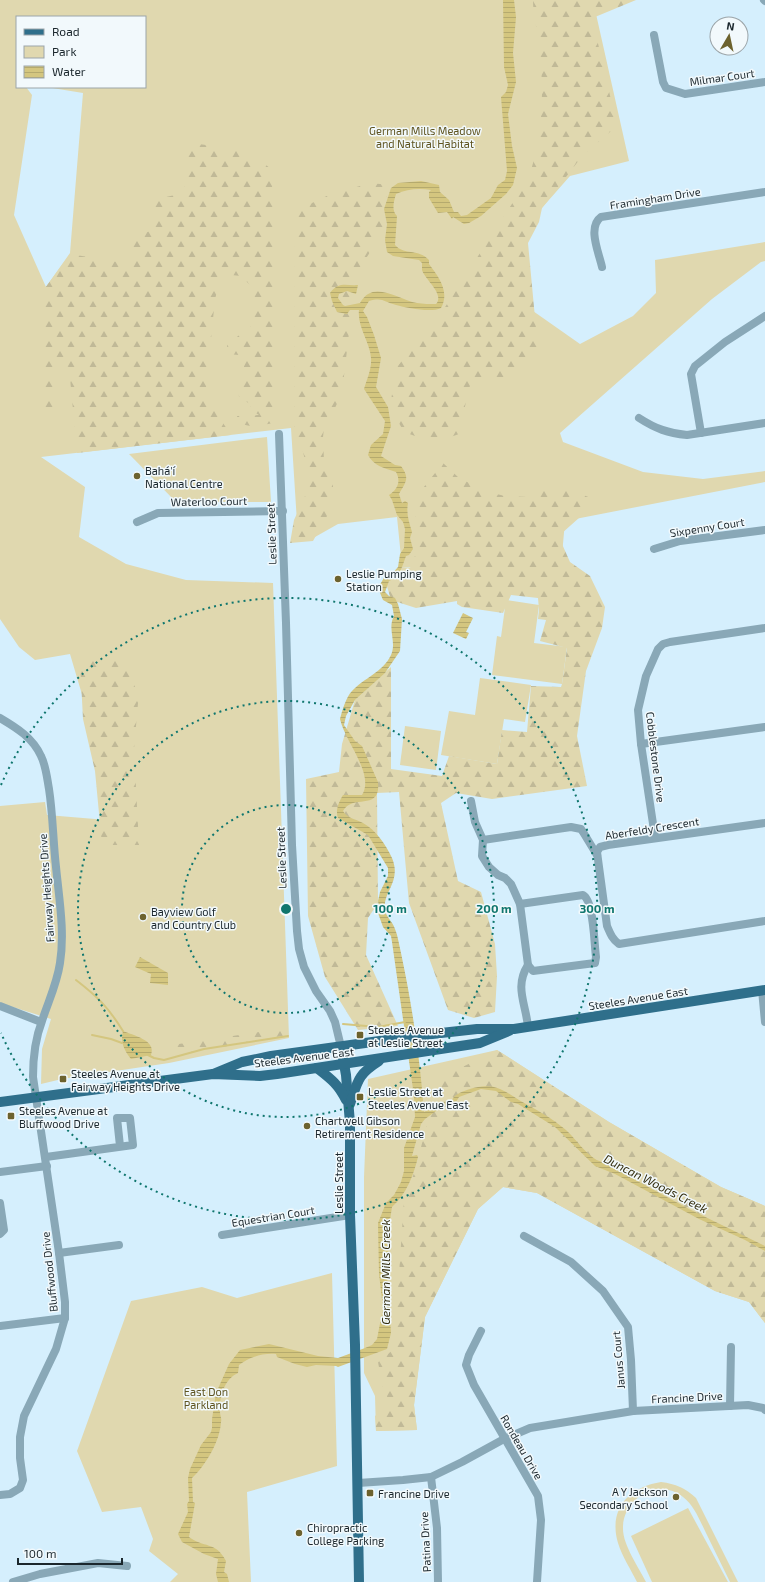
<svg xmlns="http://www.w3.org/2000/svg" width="765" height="1582" font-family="'Exo 2',sans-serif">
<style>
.green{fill:#e0d8af;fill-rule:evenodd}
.forest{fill:url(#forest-firs)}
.water{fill:url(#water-rules)}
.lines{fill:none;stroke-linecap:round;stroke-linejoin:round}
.stream{stroke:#d4c67f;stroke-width:2}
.minor{stroke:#89a8b7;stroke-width:8}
.major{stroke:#2f6f8b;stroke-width:10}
.ring{fill:none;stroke:#0f766e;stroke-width:2;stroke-dasharray:2 4}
.poi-dot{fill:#6c622e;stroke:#f2f9fc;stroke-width:1.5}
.labels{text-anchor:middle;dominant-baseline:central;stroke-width:3;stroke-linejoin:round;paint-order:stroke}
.street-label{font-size:11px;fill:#1b272d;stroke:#f2f9fc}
.park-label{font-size:11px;fill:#5f5420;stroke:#f2f9fc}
.poi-label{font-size:11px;fill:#1b272d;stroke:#f2f9fc;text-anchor:start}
.water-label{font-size:12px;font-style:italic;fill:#342e0e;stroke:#f2f9fc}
.centre{fill:#0f766e;stroke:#f2f9fc;stroke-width:2}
.ring-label{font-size:12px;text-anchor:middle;font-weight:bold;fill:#0f766e;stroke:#f2f9fc;stroke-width:3;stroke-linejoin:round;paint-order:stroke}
</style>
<defs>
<pattern id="forest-firs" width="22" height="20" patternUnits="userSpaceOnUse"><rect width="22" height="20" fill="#e0d8af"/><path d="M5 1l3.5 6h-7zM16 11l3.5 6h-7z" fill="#c0b997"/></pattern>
<pattern id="water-rules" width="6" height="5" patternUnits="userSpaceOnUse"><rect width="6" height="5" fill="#d4c67f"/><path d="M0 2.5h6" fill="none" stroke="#b5aa6e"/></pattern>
</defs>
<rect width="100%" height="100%" fill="#d5effd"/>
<g class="green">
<path d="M0 0H612L594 5 629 161 570 176 534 217 512 264 533 311 580 344 633 316 656 293 655 260 765 242V261L761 262 712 299 560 433 563 442 643 472 703 479 765 471V482L565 521 560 578 402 567 397 517 338 524 315 537 298 538 291 428 41 457 85 487 79 537 126 564 186 580 273 583 289 1038 169 1063 62 1079 41 1084 42 1049 51 1019 0 1003V806L45 802 47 815 107 820V779L70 654 35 660 19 647 0 619ZM17 17H145V87H46L83 93 70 253 46 287 14 215 32 95 26 87H17Z"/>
<polygon points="267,437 271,502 176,502 129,454"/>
<polygon points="506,600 539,605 534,643 567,647 562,684 492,675 497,636 501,637"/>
<polygon points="480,678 531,685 525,722 504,719 497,764 441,755 449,711 475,715"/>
<polygon points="405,726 441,731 436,770 400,765"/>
<polygon points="497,1050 609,1122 721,1187 765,1206 765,1323 749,1302 715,1291 537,1193 503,1187 478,1209 425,1317 414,1405 417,1430 376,1431 375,1396 364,1373 364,1177 368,1079"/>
<polygon points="332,1273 337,1466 247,1492 251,1582 170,1582 178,1574 149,1551 153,1539 141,1507 102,1512 77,1451 131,1301 202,1287 237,1298"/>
<path d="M661 1482C676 1484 685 1488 696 1498L738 1582H730C722 1566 714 1549 706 1533 700 1521 694 1505 683 1497 658 1477 622 1499 623 1529 623 1545 639 1568 646 1582H637C631 1570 622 1556 618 1543 608 1509 629 1487 661 1482Z"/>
<polygon points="688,1508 728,1582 652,1582 631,1536"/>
</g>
<g class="forest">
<path d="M533 0H636L595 17 594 26 617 126 583 155 542 208 539 222 528 243 538 350 507 377 473 380 469 388 459 434 442 440 415 436 404 432 390 407 396 368 438 318 528 179C544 136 544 88 539 43 537 28 533 15 533 0Z"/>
<path d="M199 144 246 151 248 159 253 167 261 161 271 169 275 221 273 423C261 425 250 429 238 422L237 416 259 415 251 410 250 404 239 397 238 386 243 372 247 350 239 355 228 354 227 345 243 332 250 329 255 290 241 276 222 274 215 299 206 389 211 405 231 435 77 453 69 367 56 364 53 412 43 411 45 288 70 254 118 262 131 257 127 249 126 239 153 230 159 217 148 209 157 199 184 193 186 152Z"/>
<polygon points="371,183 389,185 384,209 387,221 384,231 355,275 349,288 352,307 342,393 334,410 325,419 323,437 324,462 333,473 333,491 327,516 313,541 290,543 294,520 311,483 303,452 294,428 295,211 331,194"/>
<path d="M443 463 459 478 488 492 505 496 529 497 546 489 564 487 598 501 561 534 562 544 570 562 590 576 605 607 602 628 586 671 577 736 587 786 492 799 456 793 441 803 458 881 481 892 495 944 497 976 495 1012 474 1018 448 1010 409 903 399 792 377 793 378 903 368 918 366 955 398 1026 358 1030 325 977 308 916 306 779 339 772 342 744 355 700 391 667V769L442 776 449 756 497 764 502 730 527 732 531 686 561 687 562 684 567 648 540 641 546 620 538 619 539 610 538 598 511 595 503 613 462 607 457 604V601L416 608 391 600 386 583 402 567 410 568C416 556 419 544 418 531 417 519 411 508 416 497Z"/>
<polygon points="96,656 116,660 129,672 137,692 138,703 134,749 139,845 102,845 95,771 83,719 80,661"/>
<polygon points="286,1028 287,1035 173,1056 172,1045"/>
<polygon points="497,1050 609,1122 721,1187 765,1206 765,1323 749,1302 715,1291 537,1193 503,1187 478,1209 425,1317 414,1405 417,1430 376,1431 375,1416 391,1404 383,1389 378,1362 394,1349 404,1200 416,1168 431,1106 434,1081"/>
</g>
<g class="water">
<path d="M503 0H514L516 17 513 53 516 82 508 114 512 146 517 168 513 185 506 194 481 216 469 223 464 224 453 217 452 219 447 212 438 213 429 198V192L431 190C419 188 407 189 396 194 394 201 391 210 397 216L395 245C405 256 418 248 429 260V264C439 277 450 292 441 308 431 313 407 308 396 305 384 302 383 297 369 301L363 311 367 317 374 335 381 358 376 387 388 407 391 426 381 456 395 465 401 466C410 478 406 482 399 494L402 503 405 501 408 503C406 514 409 522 412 532L410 538 413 549 409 555 406 556C402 567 400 577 389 581L385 592 389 596 395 598 398 604 402 619 400 651 385 673 355 700 346 716 344 725 355 741 362 746 378 782C381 812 353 793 343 811 348 819 356 819 363 823 376 830 386 845 392 858 402 882 382 892 385 910 386 917 393 922 395 929 398 936 399 945 401 953 412 1005 420 1058 424 1112L440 1103 452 1100C454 1094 464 1091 470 1089 480 1086 490 1085 500 1089 507 1092 513 1096 519 1100 535 1109 552 1118 566 1130 577 1140 588 1158 602 1162L689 1209 765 1246V1251L745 1240 699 1219 615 1174 595 1166 555 1127 518 1104 511 1102 496 1091 481 1089 459 1097 456 1102 443 1106 425 1119 421 1124 412 1156 417 1155 418 1157C414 1174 406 1195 392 1207L388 1233 389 1250 386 1261 391 1333 387 1349 338 1367 336 1366 316 1365 307 1367 295 1364 277 1357 276 1354C262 1353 250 1357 239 1365L238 1373C224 1379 219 1398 220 1412 220 1415 222 1419 221 1422 220 1441 206 1465 192 1478L193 1502 195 1503 189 1537C203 1548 216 1541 226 1561L224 1572 227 1574 229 1582H218L216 1574 218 1559 204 1554 182 1542 178 1534 188 1512 187 1504 189 1501 188 1478 190 1469 201 1445 211 1432 212 1428V1419L216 1393 229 1364 240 1350 269 1344 318 1356 338 1358 365 1348 372 1345 377 1339 383 1308 379 1274 378 1223 386 1203 394 1195 401 1182 404 1171V1148L415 1117 414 1096 392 942 391 936 383 927 378 913 379 908 378 901 380 892 388 876V868L368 835 338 818C335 810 339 802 343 795H362C375 774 345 742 340 719 342 711 346 697 352 691 364 678 383 672 391 655 397 642 387 629 394 616L392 605 383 600 378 588 385 576H390L398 567 400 554 404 548 405 529 403 522 397 515 392 500 389 495C398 489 401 481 396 472 384 468 374 466 368 455L371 445 383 434 385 421 364 389C367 379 372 368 371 358 370 342 357 327 359 310H350L347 314 337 312 332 301 330 293C339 281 346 286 358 285L356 294 347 291 339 294 338 298 343 305 345 306 360 303C373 279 397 299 417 303 423 304 430 304 436 304 445 294 425 280 422 270 422 268 422 266 422 263L419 260 393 256 387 252 385 240 387 224 384 209 391 188 398 183 421 181 439 185 440 192 449 200 454 212H458L461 216 467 215 491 198 498 185 505 180 507 171 501 97 506 92 508 85 504 67Z"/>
<polygon points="463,613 473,618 466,632 469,633 466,639 453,633"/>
<polygon points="140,957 168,973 168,985 150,983 151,974 135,967"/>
<path d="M123 1031C132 1035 157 1040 151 1055L131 1059C124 1050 120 1042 123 1031Z"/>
</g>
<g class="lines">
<g class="stream">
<path d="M76 980C98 997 108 1007 123 1031"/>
<polyline points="343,1024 378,1027 405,1022"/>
<polyline points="92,1035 111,1039 122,1043"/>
<polyline points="148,1055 154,1058 164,1060 204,1049 288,1036"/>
</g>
<g class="minor">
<polyline points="764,0 765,1"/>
<polyline points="654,35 663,82 666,88 685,94 765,82"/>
<path d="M602 267C599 253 587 227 601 217L765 192"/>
<path d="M639 418C656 429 668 433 687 435L765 423"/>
<polyline points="701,433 691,374 695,366 725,342 765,316"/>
<polyline points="279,434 286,623 292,845 297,931 299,949 304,967 316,991 330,1011 335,1022 341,1047"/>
<polyline points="137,522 158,513 283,511"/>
<polyline points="654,549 680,541 765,530"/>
<path d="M0 718C17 728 33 738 41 756 46 766 47 778 49 789 53 815 53 841 56 867 59 898 65 932 60 963 57 984 48 1002 42 1021 35 1039 33 1059 33 1077L59 1253 65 1302V1318L56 1349 24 1416 20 1437V1458L23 1480 20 1488 10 1494 0 1495"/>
<polyline points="641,744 765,727"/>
<path d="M471 801 475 822 483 840 482 856 489 867 498 875 505 878 511 884 520 904 528 965C514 987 526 1004 528 1027"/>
<path d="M765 823 608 845 600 847 597 852 607 926C610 933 612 939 619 944L765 921"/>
<polyline points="655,837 641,744 638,710 646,676 658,649 663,644 670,642 765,628"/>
<polyline points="483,840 571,827 581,829 583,832 597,855"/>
<path d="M520 904 583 895C594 901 594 943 596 957L595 963 533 971 528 965"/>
<polyline points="762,990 765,1022"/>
<polyline points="0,1006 41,1022"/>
<polyline points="46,1157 133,1145 130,1118 117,1118 120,1146"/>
<polyline points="0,1172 47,1166"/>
<polyline points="0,1203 4,1230 0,1234"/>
<polyline points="222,1235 350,1215"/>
<polyline points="524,1236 571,1262 603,1291 628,1327 631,1360 633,1411"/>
<polyline points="59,1253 119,1245"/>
<polyline points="0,1326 65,1318"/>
<polyline points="481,1331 469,1355 466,1365 474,1385 538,1496 541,1520 537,1582"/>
<polyline points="730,1406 731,1347"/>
<polyline points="431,1477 437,1528 438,1582"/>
<polyline points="358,1483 403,1480 431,1477 462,1462 504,1439 530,1428 633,1411 748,1405 763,1408 765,1410"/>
<polyline points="13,1582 40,1574 98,1563 127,1566"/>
</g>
<g class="major">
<polyline points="341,1047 346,1075 350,1123 350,1215 355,1345 359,1582"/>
<path d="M317 1068C331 1079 338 1084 346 1100"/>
<polyline points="213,1074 242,1062 271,1056 423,1035 477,1029 514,1029 765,990"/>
<polyline points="0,1102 213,1074 260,1076 277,1074 480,1043 509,1031"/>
<path d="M350 1104C358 1081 357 1075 379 1061"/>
</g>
</g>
<g class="ring">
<circle cx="286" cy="909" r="104"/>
<circle cx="286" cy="909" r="208"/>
<path d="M1 785A311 311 0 1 1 1 1033"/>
</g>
<g class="poi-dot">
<circle cx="137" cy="476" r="4"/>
<circle cx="338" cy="579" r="4"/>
<circle cx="143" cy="917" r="4"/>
<rect x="356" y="1031" width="8" height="8" rx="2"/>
<rect x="59" y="1075" width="8" height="8" rx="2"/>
<rect x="356" y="1093" width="8" height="8" rx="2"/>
<rect x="7" y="1112" width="8" height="8" rx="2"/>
<circle cx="307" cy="1126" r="4"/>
<rect x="366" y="1489" width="8" height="8" rx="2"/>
<circle cx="676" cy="1497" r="4"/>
<circle cx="299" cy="1533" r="4"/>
</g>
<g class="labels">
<g class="street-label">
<text transform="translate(722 77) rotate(-8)">Milmar Court</text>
<text transform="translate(655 198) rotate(-9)">Framingham Drive</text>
<text transform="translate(209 501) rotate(-1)">Waterloo Court</text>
<text transform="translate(707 527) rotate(-9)">Sixpenny Court</text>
<text transform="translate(271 534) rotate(-92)">Leslie Street</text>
<text transform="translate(656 757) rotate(83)">Cobblestone Drive</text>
<text transform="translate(652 828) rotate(-9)">Aberfeldy Crescent</text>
<text transform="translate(281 858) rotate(-92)">Leslie Street</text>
<text transform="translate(46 888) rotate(-94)">Fairway Heights Drive</text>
<text transform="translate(638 998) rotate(-9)">Steeles Avenue East</text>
<text transform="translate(304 1057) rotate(-7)">Steeles Avenue East</text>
<text transform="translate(338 1183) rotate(-90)">Leslie Street</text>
<text transform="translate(273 1216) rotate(-9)">Equestrian Court</text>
<text transform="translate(49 1272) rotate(-96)">Bluffwood Drive</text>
<text transform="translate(618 1360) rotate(-95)">Janus Court</text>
<text transform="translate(687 1397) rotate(-3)">Francine Drive</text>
<text transform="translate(522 1447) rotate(60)">Rondeau Drive</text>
<text transform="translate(425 1542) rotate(-93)">Patina Drive</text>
</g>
<g class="park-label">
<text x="425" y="130">German Mills Meadow<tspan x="425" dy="13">and Natural Habitat</tspan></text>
<text x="206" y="1391">East Don<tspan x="206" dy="13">Parkland</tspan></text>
</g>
<g class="poi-label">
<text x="145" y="470">Bahá'í<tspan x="145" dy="13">National Centre</tspan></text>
<text x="346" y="573">Leslie Pumping<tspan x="346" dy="13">Station</tspan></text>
<text x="151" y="911">Bayview Golf<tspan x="151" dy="13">and Country Club</tspan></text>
<text x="368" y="1029">Steeles Avenue<tspan x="368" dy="13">at Leslie Street</tspan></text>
<text x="71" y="1073">Steeles Avenue at<tspan x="71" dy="13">Fairway Heights Drive</tspan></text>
<text x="368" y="1091">Leslie Street at<tspan x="368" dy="13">Steeles Avenue East</tspan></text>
<text x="19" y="1110">Steeles Avenue at<tspan x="19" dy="13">Bluffwood Drive</tspan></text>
<text x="315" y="1120">Chartwell Gibson<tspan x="315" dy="13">Retirement Residence</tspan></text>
<text x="668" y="1491" text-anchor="end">A Y Jackson<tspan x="668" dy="13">Secondary School</tspan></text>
<text x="378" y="1493">Francine Drive</text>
<text x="307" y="1527">Chiropractic<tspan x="307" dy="13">College Parking</tspan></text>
</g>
<g class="water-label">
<text transform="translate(656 1183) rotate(27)">Duncan Woods Creek</text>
<text transform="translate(385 1272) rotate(-90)">German Mills Creek</text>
</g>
</g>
<circle cx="286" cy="909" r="6" class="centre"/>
<g class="ring-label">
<text x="390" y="913">100 m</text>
<text x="494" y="913">200 m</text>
<text x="597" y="913">300 m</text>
</g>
<rect x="16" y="16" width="130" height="72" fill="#f2f9fc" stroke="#9ca5a9"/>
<rect x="24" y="29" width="20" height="6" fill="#2f6f8b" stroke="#9ca5a9"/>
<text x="52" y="36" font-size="12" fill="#1b272d">Road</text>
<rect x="24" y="46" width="20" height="12" fill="#e0d8af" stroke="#9ca5a9"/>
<text x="52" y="56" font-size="12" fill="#1b272d">Park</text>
<rect x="24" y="66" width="20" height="12" fill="url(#water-rules)" stroke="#9ca5a9"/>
<text x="52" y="76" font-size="12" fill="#1b272d">Water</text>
<g transform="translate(729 36) rotate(9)"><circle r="19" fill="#f2f9fc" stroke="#9ca5a9"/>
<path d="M0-3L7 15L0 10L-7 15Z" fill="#6c622e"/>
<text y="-6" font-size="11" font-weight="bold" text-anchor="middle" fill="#1b272d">N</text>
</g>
<path d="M18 1558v6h104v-6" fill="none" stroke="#1b272d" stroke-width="2"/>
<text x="24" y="1558" font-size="12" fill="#1b272d" stroke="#f2f9fc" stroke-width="3" paint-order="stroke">100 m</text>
</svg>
